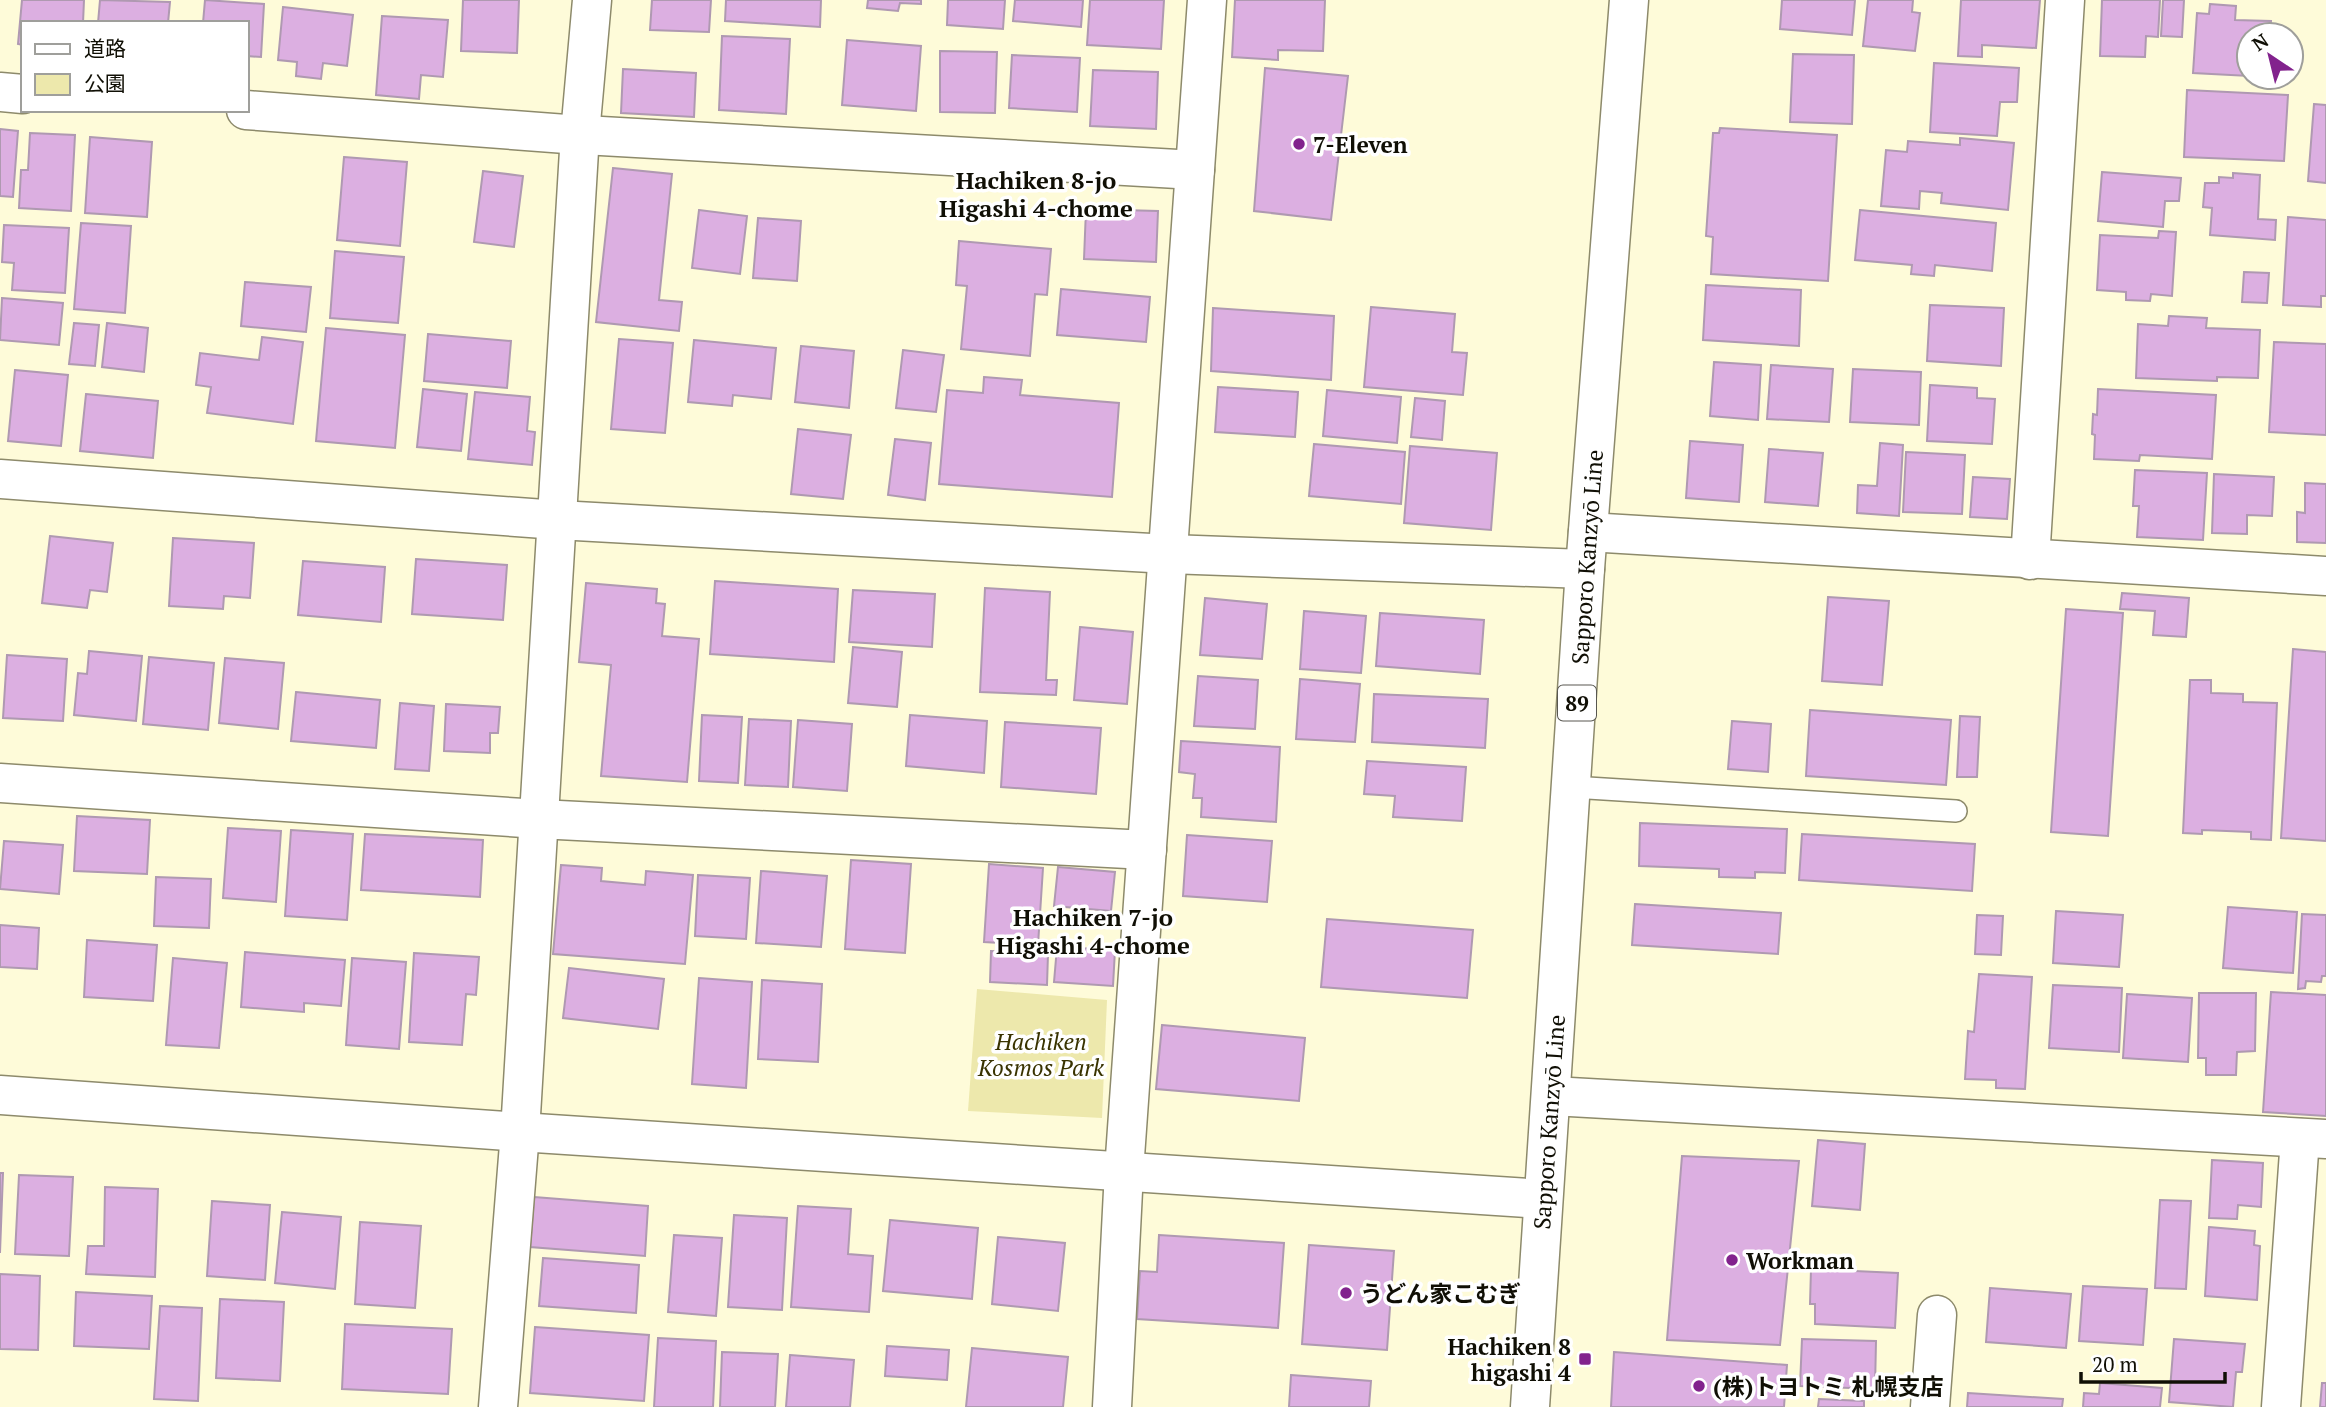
<svg xmlns="http://www.w3.org/2000/svg" width="2326" height="1407" font-family="'PT Serif','Noto Sans JP',serif">
<style>
.green{fill:#ede8ac}
.building{fill:#dcafe1;stroke:#af99b1;stroke-width:2}
.lines{fill:none;stroke-linecap:round;stroke-linejoin:round}
.lane-casing{stroke:#8d8a6b;stroke-width:24}
.street-casing{stroke:#8d8a6b;stroke-width:41}
.primary-casing{stroke:#8d8a6b;stroke-width:41}
.lane{stroke:#fff;stroke-width:21}
.street{stroke:#fff;stroke-width:38}
.primary{stroke:#fff;stroke-width:38}
.poi-dot{fill:#82228d;stroke:#fff;stroke-width:2.5}
.labels{text-anchor:middle;dominant-baseline:central;stroke-width:7;stroke-linejoin:round;paint-order:stroke}
.shield{fill:#fff;stroke:#585750;stroke-width:2}
.shield-label{font-size:21px;font-weight:bold;fill:#100f05}
.poi-label{font-size:23px;font-weight:bold;fill:#100f05;stroke:#fff;text-anchor:start}
.street-label{font-size:23px;fill:#100f05;stroke:#fff}
.park-label{font-size:23px;font-style:italic;fill:#393300;stroke:#fff}
.neighbourhood-label{font-size:24px;font-weight:bold;fill:#100f05;stroke:#fff}
</style>
<rect width="100%" height="100%" fill="#fefbd9"/>
<polygon class="green" points="977,989 1107,1000 1102,1118 968,1111"/>
<g class="building">
<polygon points="22,0 84,0 83,23 23,23 23,45 18,44"/>
<polygon points="100,0 170,2 168,23 98,23"/>
<polygon points="205,0 264,4 261,57 247,56 247,23 203,23"/>
<polygon points="463,0 519,0 517,53 461,51"/>
<polygon points="652,0 711,0 709,32 650,30"/>
<polygon points="726,0 821,0 820,27 725,21"/>
<polygon points="868,0 921,0 921,4 900,3 898,11 867,8"/>
<polygon points="948,0 1005,0 1003,29 947,25"/>
<polygon points="1015,0 1083,0 1081,27 1013,21"/>
<polygon points="1090,0 1164,0 1161,49 1087,45"/>
<polygon points="1235,0 1325,0 1323,51 1278,50 1278,60 1232,57"/>
<polygon points="1782,0 1855,0 1852,35 1780,29"/>
<polygon points="1868,0 1913,0 1912,12 1920,13 1915,51 1863,46"/>
<polygon points="1961,0 2040,0 2036,48 1982,45 1982,57 1958,56"/>
<polygon points="2102,0 2160,0 2158,37 2146,36 2145,57 2100,56"/>
<polygon points="2163,0 2184,0 2182,37 2161,36"/>
<polygon points="2210,4 2236,6 2235,20 2271,21 2270,35 2249,35 2249,76 2193,73 2197,13 2209,14"/>
<polygon points="283,7 353,15 347,66 323,63 321,79 296,76 297,62 278,60"/>
<polygon points="382,16 448,20 443,77 421,75 419,99 376,95"/>
<polygon points="722,36 790,39 786,114 719,110"/>
<polygon points="847,40 921,46 916,111 842,105"/>
<polygon points="940,51 997,52 995,113 940,112"/>
<polygon points="1793,54 1854,55 1852,124 1790,122"/>
<polygon points="1012,55 1080,58 1077,112 1009,108"/>
<polygon points="1934,63 2019,68 2017,102 2000,102 1997,136 1930,132"/>
<polygon points="1265,68 1348,76 1331,220 1254,211"/>
<polygon points="623,69 696,73 694,117 621,113"/>
<polygon points="1093,70 1158,72 1156,129 1090,126"/>
<polygon points="2187,90 2288,95 2284,161 2184,157"/>
<polygon points="2314,104 2326,105 2326,183 2308,181"/>
<polygon points="1720,128 1837,135 1828,281 1711,274 1713,237 1706,236 1713,133 1719,133"/>
<polygon points="0,129 18,131 13,197 0,196"/>
<polygon points="30,133 75,135 71,211 19,208 21,170 28,170"/>
<polygon points="90,137 152,142 147,217 85,213"/>
<polygon points="1960,138 2014,143 2008,210 1941,203 1942,193 1920,191 1919,209 1881,206 1886,150 1907,152 1908,141 1960,145"/>
<polygon points="344,157 407,162 400,246 337,240"/>
<polygon points="613,168 672,174 659,300 682,302 679,331 596,322"/>
<polygon points="483,171 523,176 514,247 474,242"/>
<polygon points="2102,172 2181,178 2179,201 2165,201 2163,227 2098,221"/>
<polygon points="2233,173 2260,175 2258,219 2276,220 2275,240 2210,235 2212,208 2203,207 2205,183 2219,183 2219,177 2233,178"/>
<polygon points="1086,209 1158,211 1156,262 1084,259"/>
<polygon points="699,210 747,216 740,274 692,268"/>
<polygon points="1860,210 1996,223 1992,271 1935,265 1934,276 1911,274 1912,265 1855,260"/>
<polygon points="2288,217 2326,220 2326,296 2321,296 2321,307 2283,305"/>
<polygon points="758,218 801,221 797,281 753,278"/>
<polygon points="81,223 131,226 125,313 74,309"/>
<polygon points="4,225 69,228 65,293 12,290 14,263 2,262"/>
<polygon points="2159,231 2176,232 2172,296 2151,294 2150,301 2126,300 2126,292 2097,290 2100,235 2158,238"/>
<polygon points="959,241 1051,249 1047,295 1035,294 1030,356 961,349 967,286 956,285"/>
<polygon points="335,251 404,257 398,323 330,318"/>
<polygon points="2244,272 2269,273 2267,303 2242,302"/>
<polygon points="245,282 311,287 306,332 241,326"/>
<polygon points="1706,285 1801,290 1799,346 1703,340"/>
<polygon points="1061,289 1150,297 1146,342 1057,335"/>
<polygon points="2,298 63,303 59,345 0,340"/>
<polygon points="1930,305 2004,308 2001,366 1927,361"/>
<polygon points="1371,307 1455,314 1452,352 1467,353 1463,395 1364,387"/>
<polygon points="1213,308 1334,316 1331,380 1211,371"/>
<polygon points="2169,316 2207,318 2206,328 2260,330 2258,378 2217,377 2217,381 2136,378 2138,324 2168,326"/>
<polygon points="74,323 99,325 95,366 69,364"/>
<polygon points="107,323 148,328 144,372 102,367"/>
<polygon points="326,328 405,335 395,448 316,441"/>
<polygon points="428,334 511,341 507,388 424,381"/>
<polygon points="262,337 303,342 293,424 207,413 211,387 196,385 200,353 259,360"/>
<polygon points="619,339 673,343 665,433 611,429"/>
<polygon points="694,340 776,348 771,399 733,395 732,406 688,402"/>
<polygon points="2274,342 2326,344 2326,435 2269,432"/>
<polygon points="801,346 854,351 849,408 795,402"/>
<polygon points="903,350 944,355 936,412 896,408"/>
<polygon points="1714,362 1761,365 1758,420 1710,416"/>
<polygon points="1771,365 1833,369 1829,422 1767,419"/>
<polygon points="1853,369 1921,372 1919,425 1850,422"/>
<polygon points="15,370 68,375 61,446 8,441"/>
<polygon points="984,377 1022,380 1020,395 1119,403 1112,497 939,484 947,390 983,393"/>
<polygon points="1930,385 1977,388 1977,398 1995,399 1992,444 1927,441"/>
<polygon points="1218,387 1298,392 1295,437 1215,432"/>
<polygon points="423,389 467,394 461,451 417,447"/>
<polygon points="2098,389 2216,395 2212,459 2140,455 2139,461 2094,459 2095,435 2092,434 2093,414 2097,415"/>
<polygon points="1327,390 1401,397 1397,443 1323,436"/>
<polygon points="475,392 530,397 527,431 535,432 532,465 468,459"/>
<polygon points="86,394 158,401 153,458 80,451"/>
<polygon points="1415,398 1445,401 1442,440 1411,437"/>
<polygon points="798,429 851,435 843,499 791,494"/>
<polygon points="895,439 931,443 925,500 888,495"/>
<polygon points="1690,441 1743,445 1739,502 1686,498"/>
<polygon points="1880,443 1903,445 1899,516 1857,513 1858,485 1877,486"/>
<polygon points="1314,444 1405,452 1401,504 1309,496"/>
<polygon points="1410,446 1497,453 1491,530 1404,523"/>
<polygon points="1769,449 1823,453 1818,506 1765,502"/>
<polygon points="1906,452 1965,455 1962,514 1903,512"/>
<polygon points="2135,470 2207,473 2203,540 2137,537 2139,506 2133,506"/>
<polygon points="2214,474 2274,477 2272,516 2247,515 2247,534 2212,533"/>
<polygon points="1973,477 2010,479 2007,519 1970,517"/>
<polygon points="2305,483 2326,484 2326,543 2297,542 2297,512 2305,513"/>
<polygon points="50,536 113,543 107,592 90,590 87,608 42,603"/>
<polygon points="173,538 254,543 250,598 224,596 223,609 169,606"/>
<polygon points="416,559 507,565 503,620 412,614"/>
<polygon points="303,561 385,567 381,622 298,615"/>
<polygon points="715,581 838,589 834,662 710,654"/>
<polygon points="586,583 657,589 656,603 665,604 662,636 699,639 687,782 601,776 611,665 579,662"/>
<polygon points="985,588 1050,592 1046,680 1057,680 1056,695 980,692"/>
<polygon points="853,590 935,594 932,647 849,642"/>
<polygon points="2122,593 2189,598 2186,637 2153,635 2155,611 2120,609"/>
<polygon points="1828,597 1889,601 1882,685 1822,681"/>
<polygon points="1205,598 1267,604 1262,659 1200,655"/>
<polygon points="2066,609 2123,613 2108,836 2051,832"/>
<polygon points="1304,611 1366,616 1361,673 1300,669"/>
<polygon points="1380,613 1484,620 1480,674 1376,666"/>
<polygon points="1080,627 1133,632 1127,704 1074,700"/>
<polygon points="853,647 902,652 897,707 848,703"/>
<polygon points="2293,649 2326,652 2326,841 2281,838"/>
<polygon points="89,651 142,656 136,721 74,715 78,673 87,674"/>
<polygon points="7,655 67,659 63,721 3,718"/>
<polygon points="149,657 214,663 208,730 143,724"/>
<polygon points="225,658 284,663 278,729 219,723"/>
<polygon points="1198,676 1258,680 1255,729 1194,726"/>
<polygon points="1300,679 1360,684 1355,742 1296,739"/>
<polygon points="2190,680 2211,680 2211,693 2243,694 2243,702 2277,703 2271,840 2251,839 2251,832 2202,830 2202,834 2183,833"/>
<polygon points="296,692 380,700 376,748 291,741"/>
<polygon points="1374,694 1488,699 1485,748 1372,742"/>
<polygon points="400,703 434,706 429,771 395,769"/>
<polygon points="446,704 500,707 498,733 490,733 490,753 444,751"/>
<polygon points="1810,710 1951,720 1946,785 1806,776"/>
<polygon points="702,715 742,717 738,783 699,781"/>
<polygon points="910,715 987,721 984,773 906,766"/>
<polygon points="1960,716 1980,717 1977,777 1957,777"/>
<polygon points="749,719 791,721 788,787 745,785"/>
<polygon points="798,720 852,724 847,791 793,787"/>
<polygon points="1732,721 1771,724 1768,772 1728,769"/>
<polygon points="1005,722 1101,728 1096,794 1001,787"/>
<polygon points="1181,741 1280,747 1276,822 1201,817 1202,798 1193,798 1195,774 1179,772"/>
<polygon points="1367,761 1466,767 1462,821 1393,817 1395,796 1364,794"/>
<polygon points="77,816 150,820 147,874 74,871"/>
<polygon points="1640,823 1787,829 1785,873 1755,872 1755,878 1719,877 1719,869 1639,866"/>
<polygon points="228,828 281,831 276,902 223,898"/>
<polygon points="291,830 353,834 347,920 285,916"/>
<polygon points="365,834 483,840 480,897 361,890"/>
<polygon points="1802,834 1975,844 1972,891 1799,880"/>
<polygon points="1187,835 1272,841 1267,902 1183,896"/>
<polygon points="4,841 63,845 59,894 0,889"/>
<polygon points="851,860 911,864 905,953 845,949"/>
<polygon points="989,864 1043,868 1038,945 984,942"/>
<polygon points="561,865 602,868 601,881 645,885 646,871 693,875 685,964 553,954"/>
<polygon points="1058,867 1115,872 1111,911 1054,906"/>
<polygon points="761,871 827,876 821,947 756,943"/>
<polygon points="698,875 750,878 746,939 695,936"/>
<polygon points="156,877 211,879 209,928 154,926"/>
<polygon points="1635,904 1781,913 1778,954 1632,945"/>
<polygon points="2228,907 2297,912 2293,973 2223,968"/>
<polygon points="2056,911 2123,915 2119,967 2053,963"/>
<polygon points="2302,914 2326,915 2326,976 2322,976 2321,982 2306,981 2305,988 2298,989"/>
<polygon points="1977,915 2003,916 2001,955 1975,954"/>
<polygon points="1327,919 1473,930 1467,998 1321,987"/>
<polygon points="0,925 39,928 37,969 0,967"/>
<polygon points="87,940 157,945 153,1001 84,997"/>
<polygon points="1057,947 1115,950 1113,986 1054,982"/>
<polygon points="991,951 1048,954 1047,985 990,982"/>
<polygon points="245,952 345,960 341,1006 304,1003 304,1012 241,1007"/>
<polygon points="414,953 479,957 476,995 466,994 462,1045 409,1042"/>
<polygon points="173,958 227,963 219,1048 166,1045"/>
<polygon points="352,958 406,962 399,1049 346,1045"/>
<polygon points="569,968 664,979 658,1029 563,1018"/>
<polygon points="1979,974 2032,977 2025,1089 1996,1088 1996,1080 1965,1079 1968,1031 1974,1032"/>
<polygon points="699,978 752,982 746,1088 692,1084"/>
<polygon points="762,980 822,984 818,1062 758,1059"/>
<polygon points="2053,985 2122,988 2119,1052 2049,1048"/>
<polygon points="2271,992 2326,995 2326,1116 2263,1112"/>
<polygon points="2199,993 2256,993 2255,1051 2237,1052 2236,1075 2206,1075 2206,1058 2198,1058"/>
<polygon points="2127,994 2192,998 2188,1062 2123,1058"/>
<polygon points="1162,1025 1305,1038 1299,1101 1156,1089"/>
<polygon points="1818,1140 1865,1144 1860,1210 1812,1206"/>
<polygon points="1682,1156 1799,1161 1780,1345 1667,1340"/>
<polygon points="2212,1160 2263,1163 2261,1207 2238,1205 2237,1219 2209,1218"/>
<polygon points="0,1173 3,1173 0,1253"/>
<polygon points="19,1175 73,1177 69,1256 15,1254"/>
<polygon points="105,1187 158,1189 155,1277 86,1274 88,1246 104,1246"/>
<polygon points="534,1197 648,1206 645,1256 530,1247"/>
<polygon points="2160,1200 2191,1201 2186,1289 2155,1288"/>
<polygon points="212,1201 270,1205 265,1280 207,1276"/>
<polygon points="798,1206 851,1209 848,1254 873,1256 869,1312 791,1307"/>
<polygon points="282,1212 341,1217 335,1289 275,1283"/>
<polygon points="734,1215 787,1218 782,1310 728,1307"/>
<polygon points="890,1220 978,1228 972,1299 883,1291"/>
<polygon points="360,1222 421,1226 415,1308 355,1304"/>
<polygon points="2209,1227 2255,1231 2254,1245 2260,1246 2257,1300 2205,1296"/>
<polygon points="674,1235 722,1238 716,1316 668,1312"/>
<polygon points="1159,1235 1284,1243 1278,1328 1137,1319 1140,1271 1157,1272"/>
<polygon points="998,1237 1065,1243 1058,1311 992,1304"/>
<polygon points="1309,1245 1394,1251 1387,1350 1302,1344"/>
<polygon points="543,1258 639,1265 636,1313 539,1306"/>
<polygon points="1811,1269 1898,1273 1895,1328 1815,1324 1815,1304 1810,1304"/>
<polygon points="0,1274 40,1276 38,1350 0,1349"/>
<polygon points="2083,1286 2147,1289 2143,1345 2079,1341"/>
<polygon points="1990,1288 2071,1294 2066,1348 1986,1342"/>
<polygon points="76,1292 152,1296 149,1349 74,1346"/>
<polygon points="220,1299 284,1302 280,1381 216,1378"/>
<polygon points="160,1306 202,1308 198,1401 154,1399"/>
<polygon points="345,1324 452,1329 448,1394 342,1389"/>
<polygon points="535,1327 649,1335 644,1401 530,1393"/>
<polygon points="658,1338 716,1341 713,1407 654,1407"/>
<polygon points="1802,1339 1876,1341 1875,1389 1800,1386"/>
<polygon points="2174,1339 2245,1344 2242,1372 2236,1372 2233,1407 2169,1402"/>
<polygon points="887,1346 949,1350 947,1380 885,1376"/>
<polygon points="972,1348 1068,1357 1063,1407 966,1407"/>
<polygon points="722,1352 778,1354 775,1407 720,1407"/>
<polygon points="1614,1352 1787,1365 1784,1407 1611,1407"/>
<polygon points="790,1355 854,1360 850,1407 786,1407"/>
<polygon points="1291,1375 1371,1381 1369,1407 1289,1407"/>
<polygon points="2100,1383 2162,1388 2160,1407 2083,1407 2084,1393 2099,1394"/>
<polygon points="2322,1383 2326,1383 2326,1407 2320,1407"/>
<polygon points="1968,1393 2063,1399 2062,1407 1967,1407"/>
<polygon points="1819,1399 1864,1401 1864,1407 1818,1407"/>
</g>
<g class="lines">
<g class="lane-casing">
<polyline id="lane" points="1572,787 1956,811"/>
</g>
<g class="street-casing">
<g id="street">
<polyline points="0,92 23,94"/>
<polyline points="246,110 566,134 1195,170"/>
<polyline points="0,479 558,520 1169,554 1585,569"/>
<polyline points="1588,532 2326,576"/>
<polyline points="2030,560 2065,0"/>
<polyline points="0,783 539,819 1147,850"/>
<polyline points="0,1095 520,1132 1543,1199"/>
<polyline points="1552,1096 2326,1139"/>
<polyline points="498,1407 520,1132 580,134 592,0"/>
<polyline points="1112,1407 1124,1171 1207,0"/>
<polyline points="1930,1407 1937,1315"/>
<polyline points="2281,1407 2300,1138"/>
</g>
</g>
<g class="primary-casing">
<polyline id="primary" points="1530,1407 1585,569 1629,0"/>
</g>
<use href="#lane" class="lane"/>
<use href="#street" class="street"/>
<use href="#primary" class="primary"/>
</g>
<g class="poi-dot">
<circle cx="1299" cy="144" r="7"/>
<circle cx="1732" cy="1260" r="7"/>
<circle cx="1346" cy="1293" r="7"/>
<rect x="1578" y="1352" width="14" height="14" rx="3.5"/>
<circle cx="1699" cy="1386" r="7"/>
</g>
<g class="labels">
<rect class="shield" x="1558" y="685.5" width="38" height="35" rx="5"/>
<g class="shield-label">
<text x="1577" y="703">89</text>
</g>
<g class="poi-label">
<text x="1313" y="144">7-Eleven</text>
<text x="1746" y="1260">Workman</text>
<text x="1360" y="1293">うどん家こむぎ</text>
<text x="1571" y="1346" text-anchor="end">Hachiken 8<tspan x="1571" dy="26">higashi 4</tspan></text>
<text x="1713" y="1386">(株)トヨトミ 札幌支店</text>
</g>
<g class="street-label">
<text transform="translate(1587 557) rotate(-86)">Sapporo Kanzyō Line</text>
<text transform="translate(1549 1122) rotate(-86)">Sapporo Kanzyō Line</text>
</g>
<g class="park-label">
<text x="1041" y="1041">Hachiken<tspan x="1041" dy="26">Kosmos Park</tspan></text>
</g>
<g class="neighbourhood-label">
<text x="1036" y="180">Hachiken 8-jo<tspan x="1036" dy="28">Higashi 4-chome</tspan></text>
<text x="1093" y="917">Hachiken 7-jo<tspan x="1093" dy="28">Higashi 4-chome</tspan></text>
</g>
</g>
<rect x="21" y="21" width="228" height="91" fill="#ffffff" stroke="#9f9f9b" stroke-width="2"/>
<rect x="35" y="44" width="35" height="10" fill="#ffffff" stroke="#9f9f9b" stroke-width="2"/>
<text x="84" y="56" font-size="21" fill="#100f05">道路</text>
<rect x="35" y="74" width="35" height="21" fill="#ede8ac" stroke="#9f9f9b" stroke-width="2"/>
<text x="84" y="91" font-size="21" fill="#100f05">公園</text>
<g transform="translate(2270 56) rotate(325)"><circle r="33" fill="#ffffff" stroke="#9f9f9b" stroke-width="2"/>
<path d="M0-5L12 26L0 18L-12 26Z" fill="#82228d"/>
<text y="-10" font-size="19" font-weight="bold" text-anchor="middle" fill="#100f05">N</text>
</g>
<path d="M2081 1372v10h144v-10" fill="none" stroke="#100f05" stroke-width="3.5"/>
<text x="2092" y="1372" font-size="21" fill="#100f05" stroke="#ffffff" stroke-width="5" paint-order="stroke">20 m</text>
</svg>
